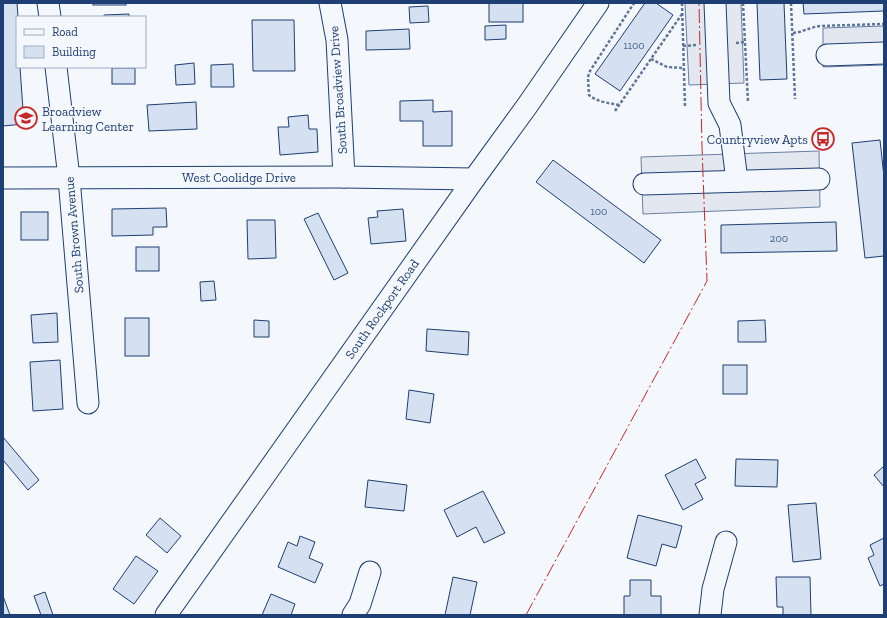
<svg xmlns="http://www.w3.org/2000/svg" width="887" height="618" font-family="'Zilla Slab',serif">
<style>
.parking{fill:#e3e8f0;stroke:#687fa3}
.building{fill:#d5e0f0;stroke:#1d3f73}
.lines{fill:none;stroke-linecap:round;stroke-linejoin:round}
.minor-casing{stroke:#1d3f73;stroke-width:23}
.path{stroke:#5e769c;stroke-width:2.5;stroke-dasharray:3 2;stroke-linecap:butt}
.minor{stroke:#f4f7fb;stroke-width:21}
.power{stroke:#c62828;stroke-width:1;stroke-dasharray:14 3 2 3;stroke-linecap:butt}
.labels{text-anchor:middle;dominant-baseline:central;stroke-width:3;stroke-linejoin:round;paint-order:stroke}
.number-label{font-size:11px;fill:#4b6792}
.street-label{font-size:13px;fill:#1d3f73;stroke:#f4f7fb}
.poi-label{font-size:13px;fill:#1d3f73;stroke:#f4f7fb;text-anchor:start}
</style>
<rect width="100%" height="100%" fill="#f4f7fb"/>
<g class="parking">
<polygon points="685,3 741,3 744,83 689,85"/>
<polygon points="884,26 884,65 823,67 823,28"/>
<polygon points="819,151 820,207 643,214 641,157"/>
</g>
<g class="building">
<polygon points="3,3 17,3 18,17 17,67 20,67 24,124 3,126"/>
<rect x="93" y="3" width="33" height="2"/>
<rect x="489" y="3" width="34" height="19"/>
<polygon points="645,3 656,3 673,15 620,91 595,74"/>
<polygon points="757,3 784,3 787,79 760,80"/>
<polygon points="803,3 884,3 884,11 804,14"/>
<polygon points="428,6 429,22 410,23 409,7"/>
<polygon points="129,14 129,17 104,17 104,15"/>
<polygon points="252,20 294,20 295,71 253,71"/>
<polygon points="506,25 506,39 485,40 485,26"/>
<polygon points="409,29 410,49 366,50 366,31"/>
<polygon points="194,63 195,84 176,85 175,65"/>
<polygon points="233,64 234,87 211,87 211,65"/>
<rect x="112" y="68" width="23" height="16"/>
<polygon points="433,100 433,112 452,111 452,146 423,146 423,121 400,121 400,101"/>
<polygon points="196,102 197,129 149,131 147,105"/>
<polygon points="308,115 309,129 317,129 318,152 280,155 278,127 289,127 288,117"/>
<polygon points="880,140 884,177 884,256 865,258 852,143"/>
<polygon points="553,160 661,240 644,263 536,182"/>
<polygon points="166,208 167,227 153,227 153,235 112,236 112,209"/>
<polygon points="403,209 406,241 371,244 368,218 378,217 377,211"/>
<rect x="21" y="212" width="27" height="28"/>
<polygon points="318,213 348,273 334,280 304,219"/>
<polygon points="247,220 275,220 276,258 248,259"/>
<polygon points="836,222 837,251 721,253 721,225"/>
<rect x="136" y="247" width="23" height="24"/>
<polygon points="214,281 216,300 201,301 200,282"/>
<polygon points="57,313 58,342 33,343 31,315"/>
<rect x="125" y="318" width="24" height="38"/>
<polygon points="254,320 269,321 269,337 254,337"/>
<polygon points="765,320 766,342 738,342 738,321"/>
<polygon points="427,329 469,332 468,355 426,351"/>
<polygon points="60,360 63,409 33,411 30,362"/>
<rect x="723" y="365" width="24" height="29"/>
<polygon points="409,390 434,394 430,423 406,419"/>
<polygon points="3,437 39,480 28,490 3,460"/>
<polygon points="696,459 706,478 695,484 703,499 683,510 665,475"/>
<polygon points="736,459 778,460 777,487 735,486"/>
<polygon points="884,466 884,487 874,475"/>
<polygon points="368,480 407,485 404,511 365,507"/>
<polygon points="483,491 505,533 484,543 476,527 457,537 444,510"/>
<polygon points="816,503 821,559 793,562 788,505"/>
<polygon points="638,515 682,526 676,548 662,544 656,566 627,558"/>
<polygon points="160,518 181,536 167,553 146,535"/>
<polygon points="300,536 315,542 309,558 323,564 315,583 278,567 288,542 297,546"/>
<polygon points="884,538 884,584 880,586 868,558 874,555 870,545"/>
<polygon points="136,556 158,571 134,604 113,589"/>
<polygon points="453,577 477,582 470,615 445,615"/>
<polygon points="776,577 810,577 811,615 783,615 783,607 777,607"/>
<polygon points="630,580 651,580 651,596 661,596 661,615 624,615 624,596 630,596"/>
<polygon points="45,592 53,615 41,615 34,596"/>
<polygon points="271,594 295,604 291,615 262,615"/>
<polygon points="3,596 10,615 3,615"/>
</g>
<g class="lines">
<g class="minor-casing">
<g id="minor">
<polyline points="48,3 50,17"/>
<polyline points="330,3 337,40 344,177"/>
<polyline points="715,3 719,103 730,125 737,181"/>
<polyline points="827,55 884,53"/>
<polyline points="56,67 69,178 88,403"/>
<polyline points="3,178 344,177 474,179"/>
<polyline points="644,184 819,179"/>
<polyline points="166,615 474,179 527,106 598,3"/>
<polyline points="353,615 360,604 370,572"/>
<polyline points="710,615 713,589 726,542"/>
</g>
</g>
<g class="path">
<polyline points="682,3 685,107"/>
<polyline points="743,3 748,102"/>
<polyline points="791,3 795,99"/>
<path d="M793 33C803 32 811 27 820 26L884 24"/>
<polyline points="736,43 745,42"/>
<polyline points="683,46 697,45"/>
<polyline points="651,59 667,67 684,68"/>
<path d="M619 105C609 103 597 102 589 95L588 77 590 71 634 3"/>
<polyline points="615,111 682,14"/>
</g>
<use href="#minor" class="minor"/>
<polyline class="power" points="526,615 707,281 702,147 699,3"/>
</g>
<defs>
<g id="school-ring" transform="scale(1.15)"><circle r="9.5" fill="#f4f7fb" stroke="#c62828" stroke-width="1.5"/><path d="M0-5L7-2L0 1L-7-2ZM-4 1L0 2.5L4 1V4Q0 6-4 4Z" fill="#c62828"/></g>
<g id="bus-ring" transform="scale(1.15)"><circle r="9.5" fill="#f4f7fb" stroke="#c62828" stroke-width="1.5"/><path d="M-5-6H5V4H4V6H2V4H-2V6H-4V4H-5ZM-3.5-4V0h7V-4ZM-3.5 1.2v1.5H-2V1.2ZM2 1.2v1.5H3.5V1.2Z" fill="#c62828"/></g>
</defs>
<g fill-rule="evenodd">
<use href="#school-ring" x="26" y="118"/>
<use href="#bus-ring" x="823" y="139"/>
</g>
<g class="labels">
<g class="number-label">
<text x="634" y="45">1100</text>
<text x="599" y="211">100</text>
<text x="779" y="238">200</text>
</g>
<g class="street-label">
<text transform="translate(338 90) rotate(-94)">South Broadview Drive</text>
<text x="239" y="177">West Coolidge Drive</text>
<text transform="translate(74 235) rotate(-95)">South Brown Avenue</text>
<text transform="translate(382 309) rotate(-55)">South Rockport Road</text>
</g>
<g class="poi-label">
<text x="42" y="111">Broadview<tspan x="42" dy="15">Learning Center</tspan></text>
<text x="808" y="139" text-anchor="end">Countryview Apts</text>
</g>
</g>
<rect width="887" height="618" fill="none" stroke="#1d3f73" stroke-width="8"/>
<rect x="16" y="16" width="130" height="52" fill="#f4f7fb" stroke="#9eadc5"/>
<rect x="24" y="29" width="20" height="6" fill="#f4f7fb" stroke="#9eadc5"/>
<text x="52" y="36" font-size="12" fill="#1d3f73">Road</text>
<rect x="24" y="46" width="20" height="12" fill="#d5e0f0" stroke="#9eadc5"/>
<text x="52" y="56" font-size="12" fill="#1d3f73">Building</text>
</svg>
